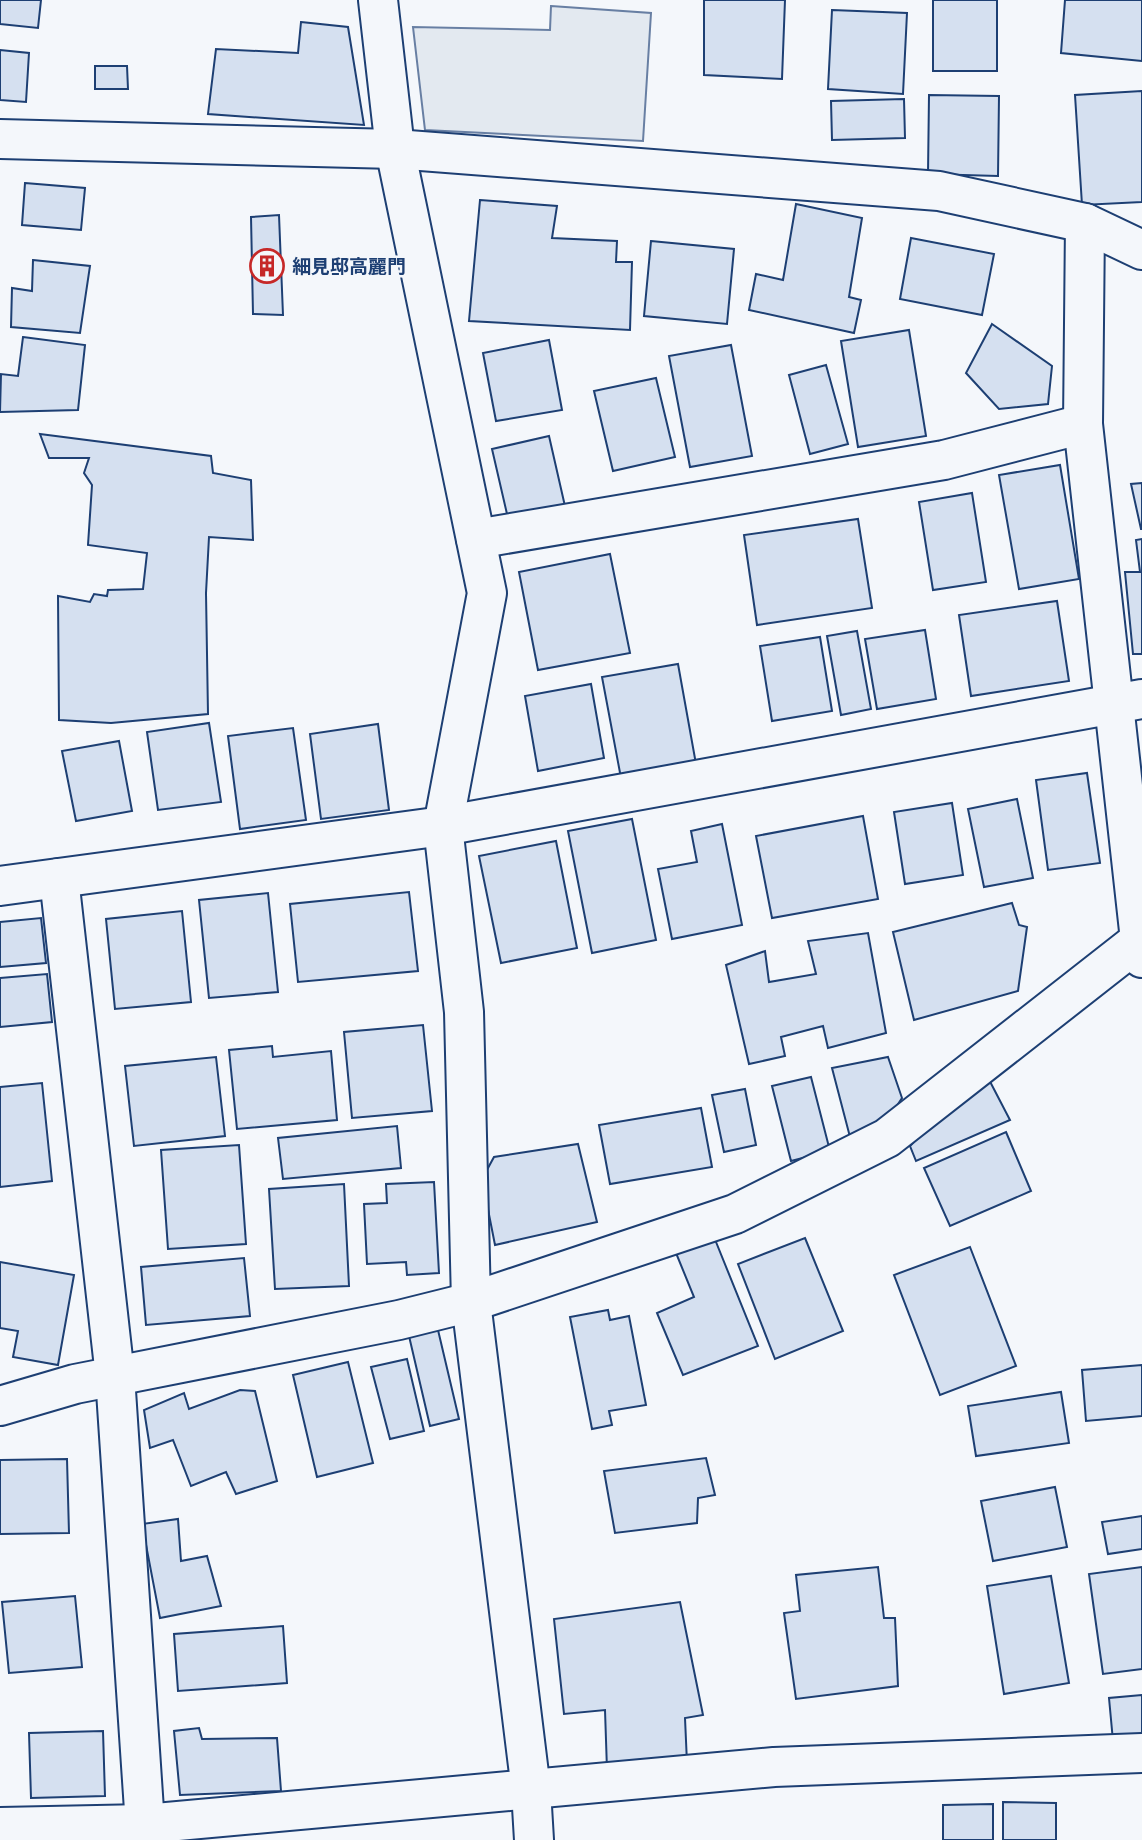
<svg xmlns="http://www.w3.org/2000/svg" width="1142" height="1840" font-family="'PT Sans','Noto Sans JP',sans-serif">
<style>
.green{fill:#e3e9f0;stroke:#687fa3;stroke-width:2}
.building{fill:#d5e0f0;stroke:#1d3f73;stroke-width:2}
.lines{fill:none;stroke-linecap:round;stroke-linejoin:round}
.minor-casing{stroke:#1d3f73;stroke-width:42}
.minor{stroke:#f4f7fb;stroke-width:38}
.labels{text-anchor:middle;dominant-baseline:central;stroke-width:5;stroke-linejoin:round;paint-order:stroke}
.poi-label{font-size:19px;font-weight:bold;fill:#1d3f73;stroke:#f4f7fb;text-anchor:start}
</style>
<rect width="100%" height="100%" fill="#f4f7fb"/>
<polygon class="green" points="551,6 651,13 643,141 425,130 413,27 550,30"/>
<g class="building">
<polygon points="0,0 41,0 38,28 0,24"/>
<polygon points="704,0 785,0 782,79 704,75"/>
<rect x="933" y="0" width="64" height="71"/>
<polygon points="1065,0 1142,0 1142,61 1061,53"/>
<polygon points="832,10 907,13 903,94 828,89"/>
<polygon points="301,22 348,27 364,125 208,114 216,49 298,53"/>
<polygon points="0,50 29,53 26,102 0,100"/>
<polygon points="95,66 127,66 128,89 95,89"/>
<polygon points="1142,91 1142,202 1082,205 1075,95"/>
<polygon points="929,95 999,96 998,176 928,174"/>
<polygon points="904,99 905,138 832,140 831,101"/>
<polygon points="25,183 85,188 81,230 22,225"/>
<polygon points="480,200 557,206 552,238 617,241 616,262 632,262 630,330 469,321"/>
<polygon points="796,204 862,218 849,297 861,300 854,333 749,310 756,274 783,280"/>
<polygon points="279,215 283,315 253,314 251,217"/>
<polygon points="911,238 994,254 982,315 900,299"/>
<polygon points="651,241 734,249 727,324 644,316"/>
<polygon points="33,260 90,266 80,333 11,327 12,288 32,291"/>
<polygon points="992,324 1052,366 1048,404 999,409 966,373"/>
<polygon points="909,330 926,436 858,447 841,341"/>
<polygon points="23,337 85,345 78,410 0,412 1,374 18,376"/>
<polygon points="549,340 562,410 496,421 483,353"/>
<polygon points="731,345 752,456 690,467 669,356"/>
<polygon points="826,365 848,444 810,454 789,375"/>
<polygon points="656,378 675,457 613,471 594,391"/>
<polygon points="40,434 211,456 213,473 251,480 253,540 209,537 206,593 208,714 111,723 59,720 58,596 90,602 94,594 107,596 108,590 143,589 147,553 88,545 92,485 84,473 89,458 49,458"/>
<polygon points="549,436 567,515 510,527 492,449"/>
<polygon points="1060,465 1079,579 1019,589 999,475"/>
<polygon points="1142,483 1142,529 1141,529 1131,484"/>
<polygon points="972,493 986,582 933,590 919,502"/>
<polygon points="858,519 872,608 757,625 744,535"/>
<polygon points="1142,539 1142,654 1133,654 1125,572 1140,572 1136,540"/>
<polygon points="610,554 630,653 538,670 519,572"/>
<polygon points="1057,601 1069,681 971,696 959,615"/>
<polygon points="925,630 936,699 877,709 865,639"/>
<polygon points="857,631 871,709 841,715 827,636"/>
<polygon points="820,637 832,711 772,721 760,646"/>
<polygon points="678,664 696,764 621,778 602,677"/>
<polygon points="591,684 604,758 538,771 525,696"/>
<polygon points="209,723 221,802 158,810 147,732"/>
<polygon points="378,724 389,810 321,819 310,734"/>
<polygon points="293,728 306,820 240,829 228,736"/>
<polygon points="119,741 132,811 76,821 62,751"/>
<polygon points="1087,773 1100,863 1048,870 1036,780"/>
<polygon points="1017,799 1033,878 984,887 968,809"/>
<polygon points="952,803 963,875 905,884 894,812"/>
<polygon points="863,816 878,899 772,918 756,836"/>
<polygon points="632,819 656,940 592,953 568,831"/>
<polygon points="722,824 742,925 672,939 658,869 697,862 691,831"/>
<polygon points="556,841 577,948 501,963 479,856"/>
<polygon points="409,892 418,971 298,982 290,904"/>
<polygon points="268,893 278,992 209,998 199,900"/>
<polygon points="1012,903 1019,925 1027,927 1018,991 914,1020 893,932"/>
<polygon points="182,911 191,1002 115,1009 106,919"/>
<polygon points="41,918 46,963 0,967 0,922"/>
<polygon points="868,933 886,1033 828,1048 823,1026 781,1037 785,1056 749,1064 726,965 765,951 769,982 816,974 808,941"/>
<polygon points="47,974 52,1022 0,1027 0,978"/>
<polygon points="423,1025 432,1111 352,1118 344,1032"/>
<polygon points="272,1046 273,1057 331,1051 337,1120 237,1129 229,1050"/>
<polygon points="216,1057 225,1136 134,1146 125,1066"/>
<polygon points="888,1057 902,1098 879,1133 850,1137 832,1068"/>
<polygon points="984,1070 1010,1120 916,1161 910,1146"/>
<polygon points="811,1077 830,1151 791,1161 772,1086"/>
<polygon points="42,1083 52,1181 0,1187 0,1087"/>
<polygon points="745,1089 756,1145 724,1152 712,1095"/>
<polygon points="701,1108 712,1167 610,1184 599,1125"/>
<polygon points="397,1126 401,1168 283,1179 278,1138"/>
<polygon points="1006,1132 1031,1191 950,1226 924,1168"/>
<polygon points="578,1144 597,1222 495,1245 482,1179 494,1157"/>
<polygon points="239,1145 246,1244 168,1249 161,1150"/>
<polygon points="434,1182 439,1273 407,1275 406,1262 367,1264 364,1204 387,1203 386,1184"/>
<polygon points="344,1184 349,1286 275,1289 269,1189"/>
<polygon points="714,1237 758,1346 683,1375 657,1313 694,1297 676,1253"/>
<polygon points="805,1238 843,1331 775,1359 738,1264"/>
<polygon points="970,1247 1016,1366 940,1395 894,1275"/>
<polygon points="244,1258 250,1316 146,1325 141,1267"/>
<polygon points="0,1262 74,1275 58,1365 13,1357 18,1331 0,1328"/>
<polygon points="608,1310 610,1320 629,1316 646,1405 609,1411 612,1425 592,1429 570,1317"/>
<polygon points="438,1330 459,1419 430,1426 409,1336"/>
<polygon points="407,1359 424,1431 390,1439 371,1367"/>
<polygon points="348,1362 373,1463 317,1477 293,1375"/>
<polygon points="1142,1365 1142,1416 1086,1421 1082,1370"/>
<polygon points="240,1390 255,1391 277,1481 236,1494 226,1472 191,1486 173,1440 150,1448 144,1410 184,1393 189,1409"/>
<polygon points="1061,1392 1069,1443 976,1456 968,1406"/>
<polygon points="706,1458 715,1495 698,1498 697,1523 615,1533 604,1471"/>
<polygon points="67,1459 69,1533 0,1534 0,1460"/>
<polygon points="1055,1487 1067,1547 993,1561 981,1501"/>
<polygon points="1142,1516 1142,1549 1108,1554 1102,1522"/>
<polygon points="178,1519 181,1561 207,1556 221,1606 160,1618 142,1524"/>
<polygon points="878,1567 884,1618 895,1618 898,1686 796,1699 784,1613 800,1611 796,1575"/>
<polygon points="1142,1567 1142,1669 1103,1674 1089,1574"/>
<polygon points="1051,1576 1069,1683 1004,1694 987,1586"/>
<polygon points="75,1596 82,1667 9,1673 2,1602"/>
<polygon points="680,1602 703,1715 685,1718 687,1763 607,1770 605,1710 564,1714 554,1619"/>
<polygon points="283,1626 287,1683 178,1691 174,1634"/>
<polygon points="1142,1695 1142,1739 1113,1741 1109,1698"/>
<polygon points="199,1728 202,1739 277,1738 281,1791 180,1795 174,1731"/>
<polygon points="103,1731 105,1796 31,1798 29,1733"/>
<polygon points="1003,1802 1056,1803 1056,1840 1003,1840"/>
<polygon points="993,1804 993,1840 943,1840 943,1805"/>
</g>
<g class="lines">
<g class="minor-casing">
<g id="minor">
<polyline points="378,0 395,149 487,593 443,826 464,1012 471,1302 531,1790 534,1840"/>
<polyline points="0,139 395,149 939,191 1085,223 1142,250"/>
<polyline points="1085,223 1083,424 1142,958"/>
<polyline points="476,539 944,460 1083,424"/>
<polyline points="59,878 115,1376 146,1840"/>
<polyline points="0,886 443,826 1142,699"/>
<polyline points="0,1406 75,1384 399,1320 471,1302 735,1214 887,1138 1140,940"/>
<polyline points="0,1827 145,1824 774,1767 1142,1753"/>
</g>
</g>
<use href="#minor" class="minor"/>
</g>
<defs>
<g id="building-ring" transform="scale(1.75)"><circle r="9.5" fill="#f4f7fb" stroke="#c62828" stroke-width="1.5"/><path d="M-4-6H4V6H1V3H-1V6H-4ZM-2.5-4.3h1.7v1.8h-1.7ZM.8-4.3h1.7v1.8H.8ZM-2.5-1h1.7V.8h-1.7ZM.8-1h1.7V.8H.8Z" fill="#c62828"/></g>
</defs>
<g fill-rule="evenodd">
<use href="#building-ring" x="267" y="266"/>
</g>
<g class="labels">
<g class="poi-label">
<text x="292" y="266">細見邸高麗門</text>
</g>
</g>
</svg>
